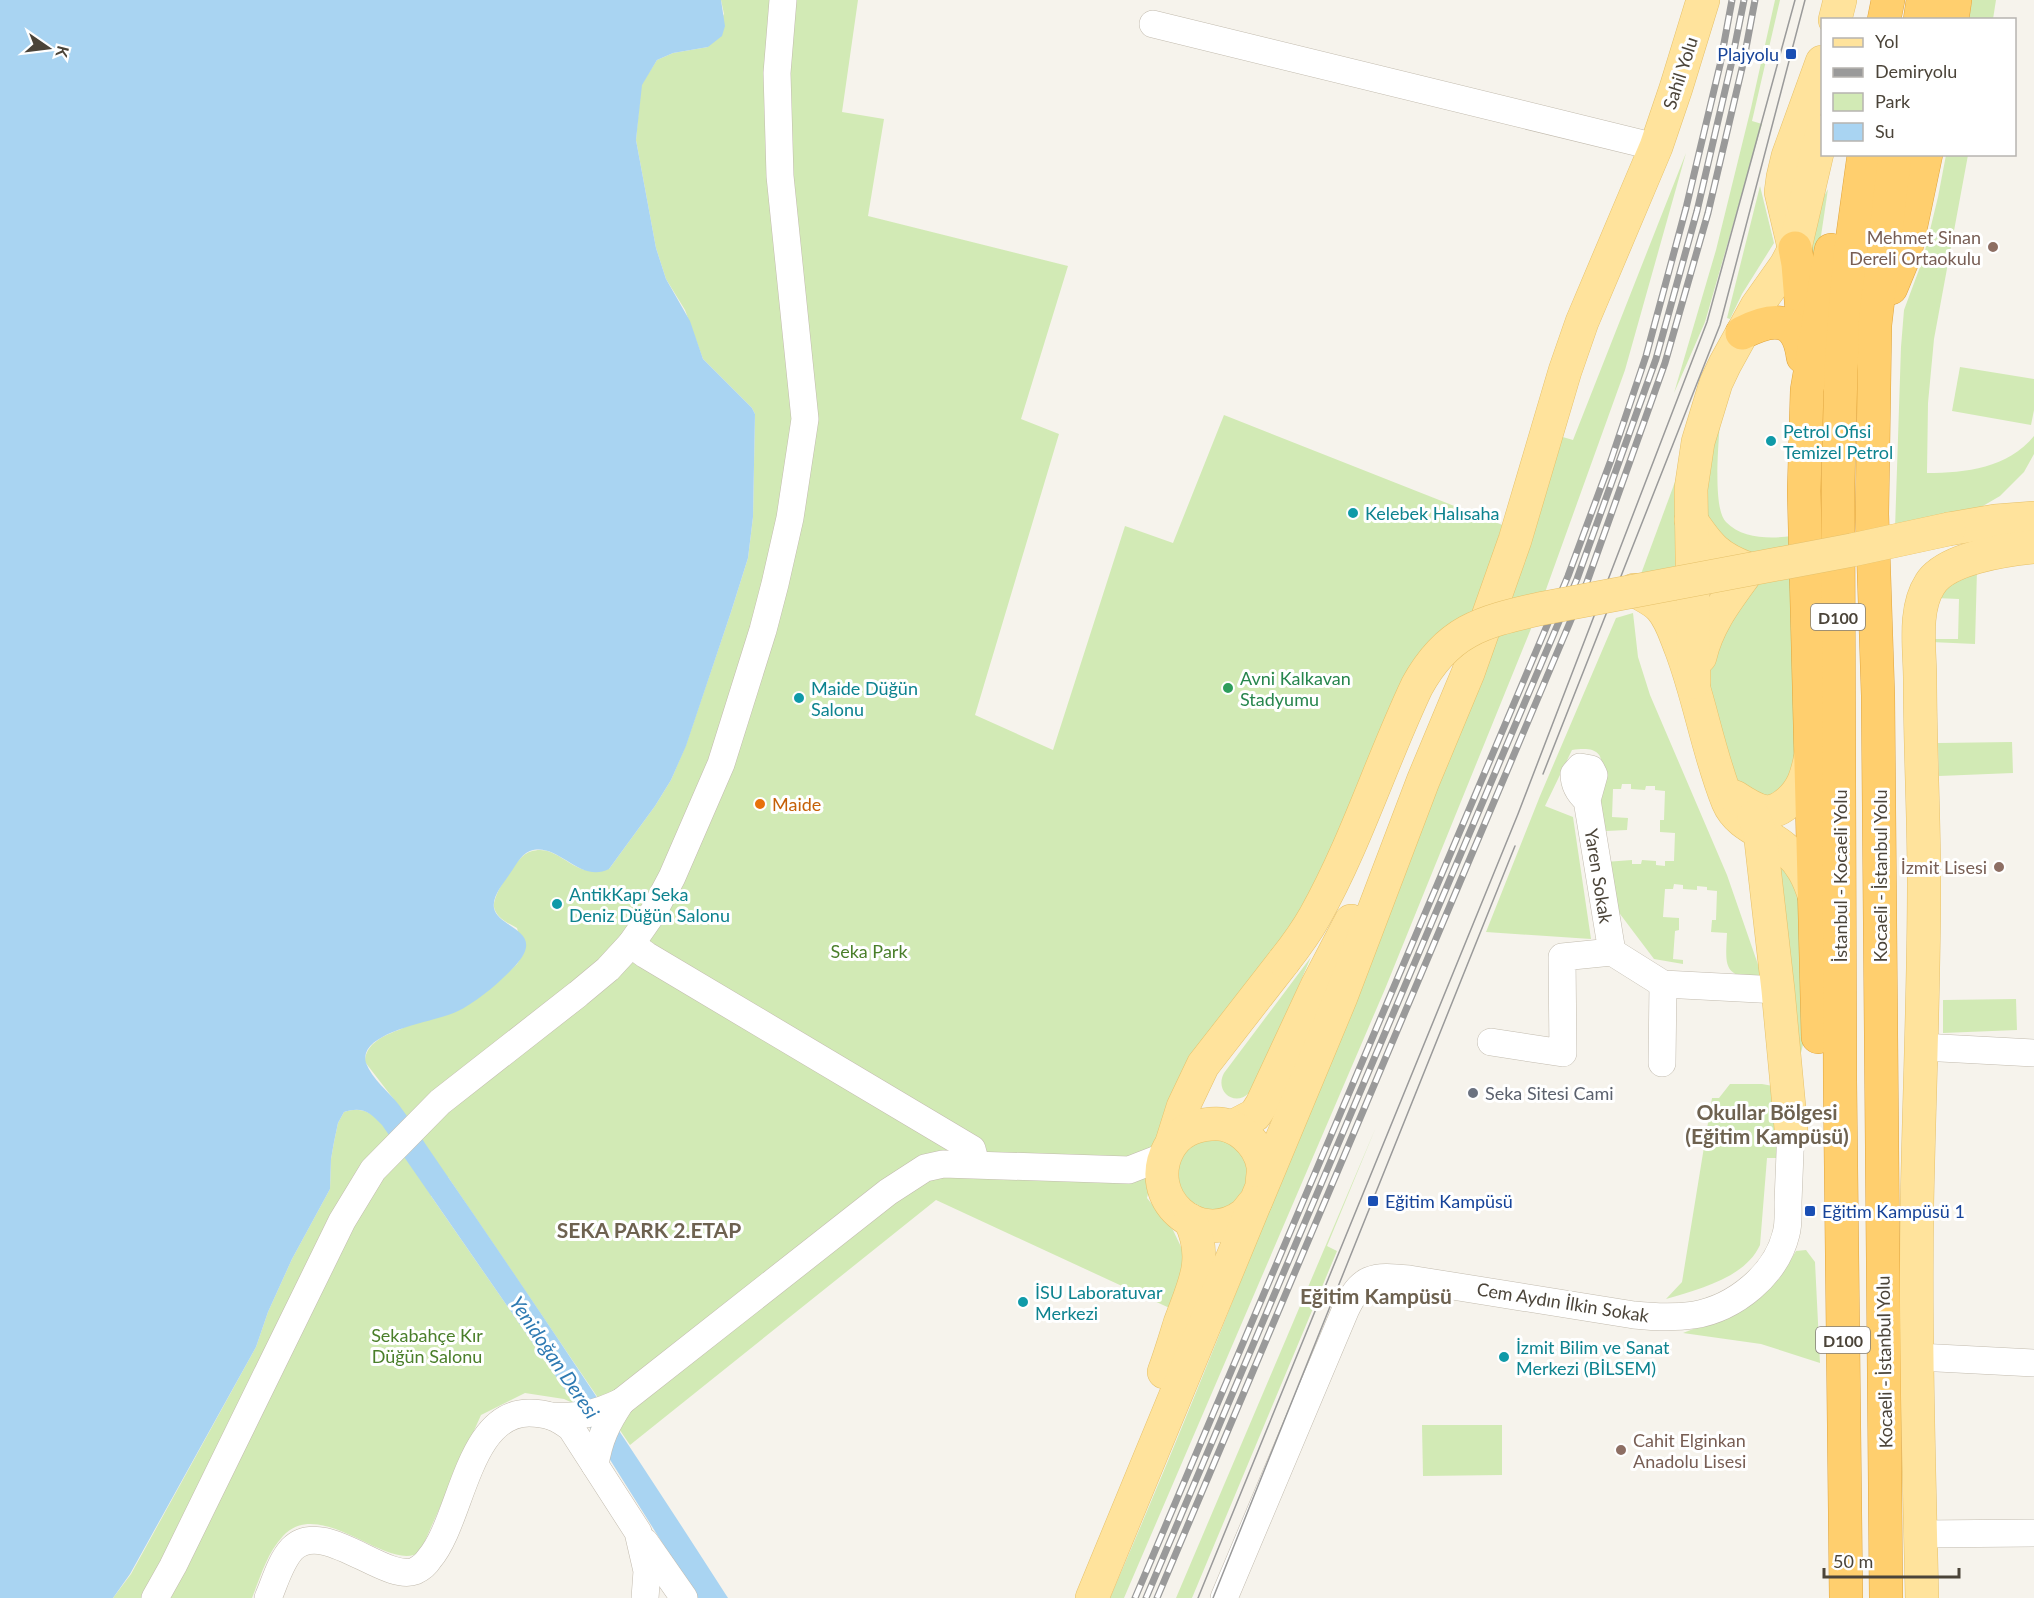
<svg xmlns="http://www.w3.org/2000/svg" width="2034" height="1598" font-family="Lato,sans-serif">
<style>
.green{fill:#d2eab5}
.water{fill:#a9d4f2}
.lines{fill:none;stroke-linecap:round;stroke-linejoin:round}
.minor-casing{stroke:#c2bbae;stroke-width:28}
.major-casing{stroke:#e6c16a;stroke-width:34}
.highway-casing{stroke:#e0a43c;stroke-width:34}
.minor{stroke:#fff;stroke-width:27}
.major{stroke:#ffe39c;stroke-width:33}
.highway{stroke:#ffcf6e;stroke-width:33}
.tram{stroke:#9a9a9a;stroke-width:1.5}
.rail-casing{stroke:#9a9a9a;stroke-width:7}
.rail{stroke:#fff;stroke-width:4.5;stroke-dasharray:14;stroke-linecap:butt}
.major-bridge-casing{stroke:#e6c16a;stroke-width:34;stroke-linecap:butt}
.major-bridge{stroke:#ffe39c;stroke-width:33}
.transit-dot{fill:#1a4fb4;stroke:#fff;stroke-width:2}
.education-dot{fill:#8d6e63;stroke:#fff;stroke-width:2}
.culture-dot{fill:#0f9aa8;stroke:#fff;stroke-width:2}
.leisure-dot{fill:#2e9e5b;stroke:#fff;stroke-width:2}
.food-dot{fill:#e8710a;stroke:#fff;stroke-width:2}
.worship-dot{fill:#6b7280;stroke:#fff;stroke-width:2}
.labels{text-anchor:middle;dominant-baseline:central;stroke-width:6;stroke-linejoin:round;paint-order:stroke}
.shield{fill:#fff;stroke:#817c74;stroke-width:1.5}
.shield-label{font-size:16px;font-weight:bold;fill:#4b4439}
.transit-label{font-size:18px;fill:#164399;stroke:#fff;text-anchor:start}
.street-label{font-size:18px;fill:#4b4439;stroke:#fff}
.education-label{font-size:18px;fill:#785e54;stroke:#fff;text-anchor:end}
.culture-label{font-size:18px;fill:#0d838f;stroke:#fff;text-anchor:start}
.leisure-label{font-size:18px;fill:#27864d;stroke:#fff;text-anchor:start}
.food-label{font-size:18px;fill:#c56008;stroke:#fff;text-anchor:start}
.park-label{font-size:18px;fill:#4a7f2a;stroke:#fff}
.worship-label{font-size:18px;fill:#5b616d;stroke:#fff;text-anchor:start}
.water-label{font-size:20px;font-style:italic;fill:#2e7ab2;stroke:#fff}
.quarter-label{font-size:21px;font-weight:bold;fill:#6e6250;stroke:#fff}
</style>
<rect width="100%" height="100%" fill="#f6f3ec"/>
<g class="green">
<path d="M721 0H858L842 112 884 119 868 216 1068 266 1021 419 1059 434 975 715 1053 750 1125 526 1173 543 1224 415 1505 526 1475 613 1305 909 1161 1137 1147 1198 1173 1230 1191 1268 1176 1311 936 1200 630 1445 448 1177 431 1196 575 1404 564 1399 525 1393 481 1415 420 1552C389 1574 321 1495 283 1536 267 1553 260 1578 252 1598H113L131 1574 256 1347 268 1312 292 1259 330 1189 331 1159 334 1142 338 1123 344 1112C356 1108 364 1109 374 1116L399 1106 365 1062C365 1043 385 1035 401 1029L505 975 517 964 524 953 517 928C508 923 496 918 494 907 492 896 514 863 523 856 527 852 534 850 540 850 555 850 568 864 582 869 589 872 601 869 609 869L655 806 671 780 686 745 731 612 748 558 753 517 755 414 752 408 703 359 685 310 666 279 656 248 636 140 641 85 657 60 673 53 708 47 724 14Z"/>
<polygon points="1775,0 1780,0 1752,121 1762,124 1705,322 1674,393 1716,250 1751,108"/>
<polygon points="1972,0 1996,0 1993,19 1969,19"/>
<path d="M1686 153 1625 370 1539 609 1385 989 1124 1598H1110C1275 1217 1412 825 1556 435L1573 440Z"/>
<path d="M1946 155H1968L1934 339 1928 403 1927 473C1966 473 2008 468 2034 436V454L2024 472 2000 496 1971 513 1895 529 1901 347 1904 310 1923 259 1938 197Z"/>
<polygon points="1760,186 1774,243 1742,294 1730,319 1727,318"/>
<polygon points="1828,189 1809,316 1812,218"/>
<polygon points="1960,367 2034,379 2034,410 2031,425 1952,411"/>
<path d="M1721 407C1720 430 1711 507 1726 522 1742 539 1771 539 1792 536L1794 550 1736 556 1697 511Z"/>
<polygon points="1679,471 1680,566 1641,574"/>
<polygon points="1977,569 1975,644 1931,642 1931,639 1958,639 1959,599 1936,598 1941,590"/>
<polygon points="1793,574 1801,769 1772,798 1744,792 1731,773 1708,680 1709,655 1758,583"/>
<path d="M1633 613 1638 657 1650 695 1727 875 1763 979C1724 976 1725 970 1727 933L1711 932 1712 920H1716L1717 891 1707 890V887L1697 886V890L1683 889V885L1674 884 1673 889H1665L1663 917 1679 918V930L1675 931 1673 959 1683 960V964L1654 959 1617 910 1605 862 1632 860V864H1641L1642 860 1656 861V865L1665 866V861H1674L1675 833 1660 832V820H1664L1665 791 1655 790V786H1646L1645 790 1631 789V784H1622L1621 789H1613L1612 817 1628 818 1627 830 1606 831C1603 821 1598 808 1598 798 1599 772 1615 743 1572 750L1545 806 1573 817 1591 939 1486 932 1540 796 1616 618Z"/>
<polygon points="2012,742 2013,773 1939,776 1938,743"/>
<polygon points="1771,847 1798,877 1813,1003 1793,1086"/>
<path d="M1311 957 1260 1076C1257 1082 1254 1089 1249 1093 1235 1107 1214 1092 1224 1073Z"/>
<polygon points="2016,999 2017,1030 1943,1033 1943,1000"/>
<path d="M1730 1084H1762L1773 1086 1775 1095 1777 1158H1767L1760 1245C1745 1278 1699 1289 1666 1299L1682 1282 1712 1098H1719Z"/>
<polygon points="1376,1127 1327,1246 1337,1251 1192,1598 1176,1598"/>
<path d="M1216 1135 1246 1156 1249 1182 1235 1204 1210 1212 1178 1194C1175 1146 1172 1151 1216 1135Z"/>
<polygon points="1806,1250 1815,1262 1820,1363 1761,1344 1683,1333 1747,1308 1779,1279 1796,1251"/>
<polygon points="1422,1425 1502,1425 1502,1475 1423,1476"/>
</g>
<path class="water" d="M0 0H721L725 26 722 36 708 47 673 53 657 60 642 85 636 140 656 248 666 279 690 321 703 359 752 408 755 414 753 517 748 558 731 612 686 746 671 780 655 806 609 869C579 884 558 841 530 851 520 855 515 867 509 875 503 884 492 896 494 908 498 929 548 930 515 966 499 983 477 1002 456 1012 434 1022 375 1029 366 1053 365 1057 365 1060 366 1063 372 1079 389 1092 399 1105 412 1122 423 1141 435 1158 535 1303 633 1450 728 1598H697L575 1404 382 1125C370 1112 362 1106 344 1112L338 1123 334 1142 331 1159 330 1189 292 1259 268 1312 256 1347 130 1574 113 1598H0Z"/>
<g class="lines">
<g class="minor-casing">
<g id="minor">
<polyline points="1153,24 1656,147"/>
<path d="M1587 800C1579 793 1574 786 1574 774L1580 767 1591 769 1594 775 1587 800 1612 952"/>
<polyline points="631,944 646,955 972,1149 976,1164"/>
<polyline points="1491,1042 1563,1053 1562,957 1612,952 1663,984 1778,990"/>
<polyline points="1922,1047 2034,1053"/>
<polyline points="1662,1063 1663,984"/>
<polyline points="1918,1357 2034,1363"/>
<path d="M551 1416C580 1417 596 1414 621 1402L888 1192 925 1168 943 1164 1129 1170 1165 1156"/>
<path d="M595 1465C599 1439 607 1423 621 1402"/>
<polyline points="1921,1534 2034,1533"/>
<polyline points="645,1542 684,1598"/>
<polyline points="155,1598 173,1566 342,1221 373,1170 440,1102 578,994 608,969 631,944 654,911 672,877 721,764 763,630 775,584 790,518 805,419 780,176 777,73 783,0"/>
<path d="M268 1598C275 1582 280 1562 292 1549 323 1517 385 1583 415 1571 421 1568 426 1564 429 1559 462 1521 467 1413 529 1413 546 1413 557 1417 571 1428L638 1532 647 1571 645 1598"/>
<path d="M1224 1598 1345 1311C1361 1276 1373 1275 1409 1279L1634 1315C1654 1317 1674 1318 1694 1315 1735 1308 1776 1275 1786 1234 1789 1224 1788 1212 1788 1202 1789 1177 1790 1152 1791 1128"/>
</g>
</g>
<g class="major-casing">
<g id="major">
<polyline points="1835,20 1840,0"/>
<polyline points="1793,243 1781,192 1783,177 1788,156 1822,62"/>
<path d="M1691 520C1709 547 1718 558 1749 569 1729 597 1708 622 1700 657"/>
<polyline points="1949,529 1995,521 2034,518"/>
<path d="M1634 590C1642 595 1654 600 1661 608 1671 619 1675 634 1681 649 1700 699 1708 753 1728 802 1738 826 1765 832 1784 848 1801 861 1809 878 1815 898"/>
<polyline points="1694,682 1691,489 1698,442 1716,383 1725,364 1757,306 1786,265 1795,248 1822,132"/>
<path d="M1735 797C1744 803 1755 810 1765 812 1774 812 1780 809 1786 804 1803 791 1807 775 1811 755"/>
<polyline points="1754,817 1760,832 1778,990 1791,1128"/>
<polyline points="1232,1127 1255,1115 1262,1104 1317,986 1351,921"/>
<polyline points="1172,1142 1183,1107 1203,1065 1284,961"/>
<path d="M1262 1185C1262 1179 1264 1172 1263 1166 1259 1143 1236 1121 1211 1124 1194 1125 1178 1132 1169 1148 1142 1197 1198 1249 1244 1215 1248 1211 1252 1205 1256 1201L1341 997 1423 781 1468 673 1515 540 1565 371 1582 322 1656 147 1676 88 1703 0"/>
<path d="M1164 1372C1170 1356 1175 1339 1180 1323 1194 1285 1209 1259 1190 1220"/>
<polyline points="1092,1598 1255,1203"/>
<path d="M1922 1598C1919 1468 1915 1337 1917 1206 1919 1099 1924 991 1924 883 1924 815 1920 747 1920 679 1920 650 1913 610 1930 584 1946 558 2005 550 2034 547"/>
</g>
</g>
<g class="highway-casing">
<g id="highway">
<polyline points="1884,20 1888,0"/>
<polyline points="1920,20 1923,0"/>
<polyline points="1952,20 1955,0"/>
<polyline points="1795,248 1798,264 1804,338"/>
<polyline points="1891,288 1905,254 1926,154"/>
<path d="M1742 333C1773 317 1797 315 1803 357"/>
<polyline points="1818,1037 1804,491 1807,390 1831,250"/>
<polyline points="1846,1598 1840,1081 1838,483 1841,370 1845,313 1851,248 1864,154"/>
<polyline points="1886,1598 1878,696 1872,514 1875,325 1895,154"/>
</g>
</g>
<use href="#minor" class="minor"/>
<use href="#major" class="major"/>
<use href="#highway" class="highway"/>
<g class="tram">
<polyline points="1543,774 1720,325 1805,0"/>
<polyline points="1198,1598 1518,814 1707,322 1795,0"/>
<polyline points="1213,1598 1515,846"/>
</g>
<g class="rail-casing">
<g id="rail">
<polyline points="1135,1598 1568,576 1611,460 1646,356 1686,208 1720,65 1732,0"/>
<polyline points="1146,1598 1577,579 1656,359 1697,211 1731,65 1744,0"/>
<polyline points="1157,1598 1587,582 1665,363 1708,213 1743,64 1755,0"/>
</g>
</g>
<use href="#rail" class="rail"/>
<g class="major-bridge-casing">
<path id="major-bridge" d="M1284 961C1295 947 1306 932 1315 916 1356 843 1381 762 1417 686 1447 631 1481 622 1539 609L1852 550 1949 529"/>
</g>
<use href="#major-bridge" class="major-bridge"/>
</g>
<g class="transit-dot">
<rect x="1785" y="48" width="12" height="12" rx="3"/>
<rect x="1367" y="1195" width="12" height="12" rx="3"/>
<rect x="1804" y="1205" width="12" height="12" rx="3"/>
</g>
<g class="education-dot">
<circle cx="1993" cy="247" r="6"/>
<circle cx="1999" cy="867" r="6"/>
<circle cx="1621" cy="1450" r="6"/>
</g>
<g class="culture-dot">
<circle cx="1771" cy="441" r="6"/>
<circle cx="1353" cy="513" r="6"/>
<circle cx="799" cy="698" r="6"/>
<circle cx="557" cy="904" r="6"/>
<circle cx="1023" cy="1302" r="6"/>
<circle cx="1504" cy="1357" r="6"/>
</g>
<circle class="leisure-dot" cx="1228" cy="688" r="6"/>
<circle class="food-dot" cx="760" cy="804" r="6"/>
<circle class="worship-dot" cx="1473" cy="1093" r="6"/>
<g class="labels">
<g class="shield">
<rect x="1811" y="604" width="54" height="26" rx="4.5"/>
<rect x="1816" y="1327" width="54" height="26" rx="4.5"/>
</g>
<g class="shield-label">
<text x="1838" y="617">D100</text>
<text x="1843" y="1340">D100</text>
</g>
<g class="transit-label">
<text x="1779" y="54" text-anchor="end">Plajyolu</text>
<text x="1385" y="1201">Eğitim Kampüsü</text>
<text x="1822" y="1211">Eğitim Kampüsü 1</text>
</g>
<g class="street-label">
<text transform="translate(1680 73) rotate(-72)">Sahil Yolu</text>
<text transform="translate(1599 876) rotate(81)">Yaren Sokak</text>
<text transform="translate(1840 876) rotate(-90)">İstanbul - Kocaeli Yolu</text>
<text transform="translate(1880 876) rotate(-90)">Kocaeli - İstanbul Yolu</text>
<text transform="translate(1563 1302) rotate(9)">Cem Aydın İlkin Sokak</text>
<text transform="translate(1884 1362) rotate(-91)">Kocaeli - İstanbul Yolu</text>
</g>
<g class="education-label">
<text x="1981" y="237">Mehmet Sinan<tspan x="1981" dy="21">Dereli Ortaokulu</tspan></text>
<text x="1987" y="867">İzmit Lisesi</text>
<text x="1633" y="1440" text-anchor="start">Cahit Elginkan<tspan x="1633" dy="21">Anadolu Lisesi</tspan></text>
</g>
<g class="culture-label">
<text x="1783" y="431">Petrol Ofisi<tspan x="1783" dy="21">Temizel Petrol</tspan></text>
<text x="1365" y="513">Kelebek Halısaha</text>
<text x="811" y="688">Maide Düğün<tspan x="811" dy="21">Salonu</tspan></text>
<text x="569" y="894">AntikKapı Seka<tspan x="569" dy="21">Deniz Düğün Salonu</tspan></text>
<text x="1035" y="1292">İSU Laboratuvar<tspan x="1035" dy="21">Merkezi</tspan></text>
<text x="1516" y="1347">İzmit Bilim ve Sanat<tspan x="1516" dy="21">Merkezi (BİLSEM)</tspan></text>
</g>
<g class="leisure-label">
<text x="1240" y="678">Avni Kalkavan<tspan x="1240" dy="21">Stadyumu</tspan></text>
</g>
<g class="food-label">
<text x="772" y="804">Maide</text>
</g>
<g class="park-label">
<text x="869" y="951">Seka Park</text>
<text x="427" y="1335">Sekabahçe Kır<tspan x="427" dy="21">Düğün Salonu</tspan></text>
</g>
<g class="worship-label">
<text x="1485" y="1093">Seka Sitesi Cami</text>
</g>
<g class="water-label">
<text transform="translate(555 1357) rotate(56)">Yenidoğan Deresi</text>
</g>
<g class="quarter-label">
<text x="1767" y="1111">Okullar Bölgesi<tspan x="1767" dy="24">(Eğitim Kampüsü)</tspan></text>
<text x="649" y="1229">SEKA PARK 2.ETAP</text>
<text x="1376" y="1295">Eğitim Kampüsü</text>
</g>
</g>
<rect x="1821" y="18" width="195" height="138" fill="#ffffff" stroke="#b7b4b0" stroke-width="1.5"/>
<rect x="1833" y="38" width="30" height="9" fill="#ffe39c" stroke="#b7b4b0" stroke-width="1.5"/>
<text x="1875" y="48" font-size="18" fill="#4b4439">Yol</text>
<rect x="1833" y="68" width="30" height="9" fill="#9a9a9a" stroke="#b7b4b0" stroke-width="1.5"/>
<text x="1875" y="78" font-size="18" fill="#4b4439">Demiryolu</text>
<rect x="1833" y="93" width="30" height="18" fill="#d2eab5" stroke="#b7b4b0" stroke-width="1.5"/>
<text x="1875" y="108" font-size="18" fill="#4b4439">Park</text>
<rect x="1833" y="123" width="30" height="18" fill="#a9d4f2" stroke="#b7b4b0" stroke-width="1.5"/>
<text x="1875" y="138" font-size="18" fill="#4b4439">Su</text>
<g transform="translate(48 48) rotate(104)" stroke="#ffffff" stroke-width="4.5" paint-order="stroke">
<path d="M0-4.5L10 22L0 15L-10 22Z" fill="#4b4439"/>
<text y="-9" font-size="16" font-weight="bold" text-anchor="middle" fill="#4b4439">K</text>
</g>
<path d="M1824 1568v9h135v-9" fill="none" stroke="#4b4439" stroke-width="3"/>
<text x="1833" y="1568" font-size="18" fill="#4b4439" stroke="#ffffff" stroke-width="4.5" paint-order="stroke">50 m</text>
</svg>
